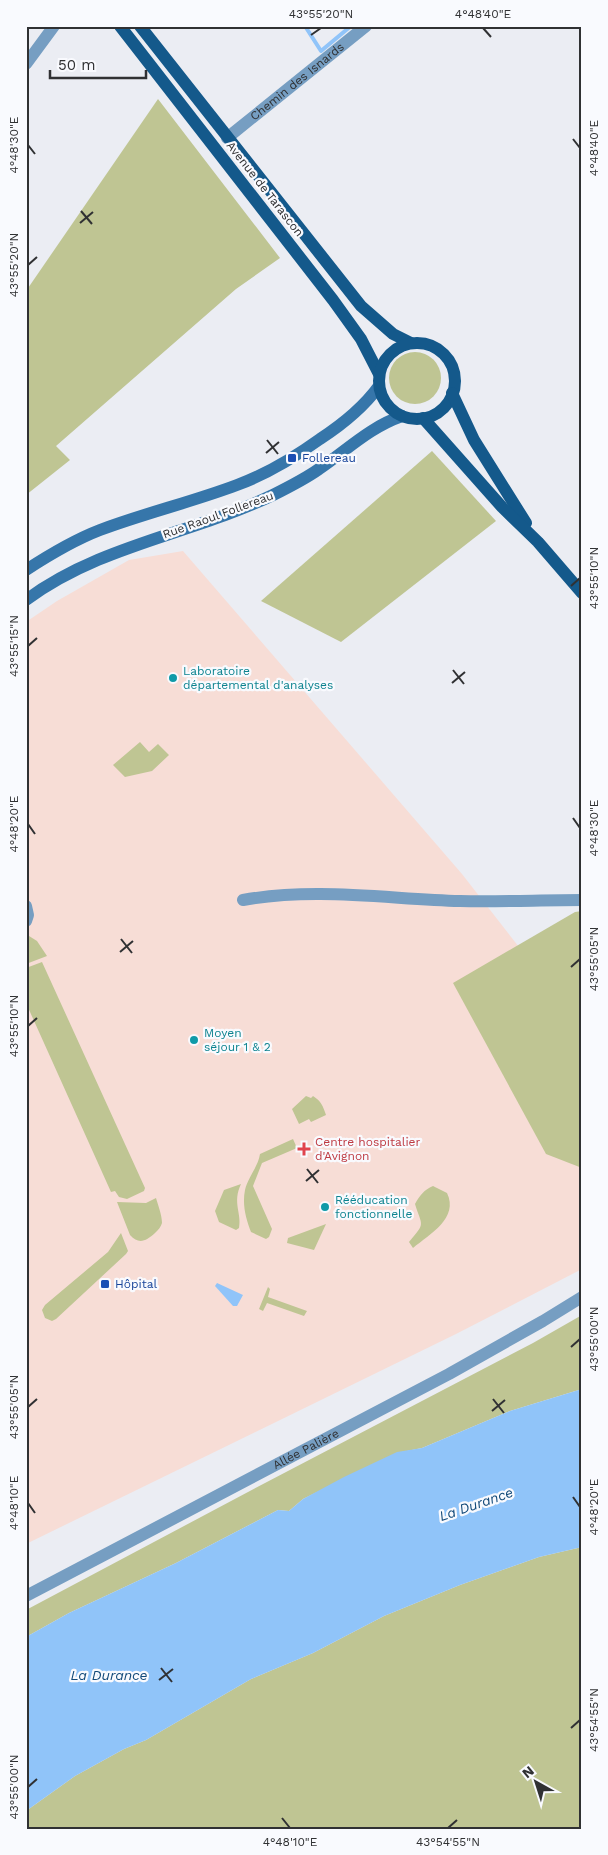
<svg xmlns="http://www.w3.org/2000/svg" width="608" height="1855" font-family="'Work Sans',sans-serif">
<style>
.medical{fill:#f7ddd6}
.green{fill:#bfc593}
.water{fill:#90c4f9}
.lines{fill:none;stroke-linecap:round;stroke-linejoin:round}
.stream{stroke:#90c4f9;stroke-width:4}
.street{stroke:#769ec2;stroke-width:12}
.secondary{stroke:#3676aa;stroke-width:12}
.primary{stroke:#14598b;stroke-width:12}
.ticks{fill:none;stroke:#303133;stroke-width:2}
.transit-dot{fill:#1a4fb4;stroke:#f9fafe;stroke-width:2}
.culture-dot{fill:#0f9aa8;stroke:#f9fafe;stroke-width:2}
.health-dot{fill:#e0444e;stroke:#f9fafe;stroke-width:2}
.labels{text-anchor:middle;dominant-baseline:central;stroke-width:4.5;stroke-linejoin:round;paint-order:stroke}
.street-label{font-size:12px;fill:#303133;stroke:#f9fafe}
.transit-label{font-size:12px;fill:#164399;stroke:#f9fafe;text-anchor:start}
.culture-label{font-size:12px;fill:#0d838f;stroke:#f9fafe;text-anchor:start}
.health-label{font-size:12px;fill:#be3a42;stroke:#f9fafe;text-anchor:start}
.water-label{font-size:14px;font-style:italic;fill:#114979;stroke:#f9fafe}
.neatline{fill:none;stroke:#303133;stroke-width:2}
.ticks-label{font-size:12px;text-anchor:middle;fill:#303133}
</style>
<rect width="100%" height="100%" fill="#ebedf3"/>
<polygon class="medical" points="183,551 462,874 582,1028 582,1269 456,1334 26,1544 26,622 57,601 129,560"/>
<g class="green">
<polygon points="158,99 280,258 236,289 56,446 70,460 26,495 26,291"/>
<circle cx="415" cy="378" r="26"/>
<polygon points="432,451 496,521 341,642 261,601"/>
<polygon points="140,742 149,752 158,744 169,755 152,771 125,777 113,765"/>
<polygon points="582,911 582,1168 546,1154 453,983 575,912"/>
<polygon points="29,936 37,941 47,956 26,964 26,937"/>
<polygon points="42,962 145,1188 144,1191 127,1199 119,1197 115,1191 111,1192 26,1003 26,968"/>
<path d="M306 1096 311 1098 313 1096C321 1101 323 1106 326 1115L311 1122 309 1119 299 1124 292 1109Z"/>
<path d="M293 1139 297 1148 262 1163 253 1186 272 1229 269 1237 266 1239 251 1232C246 1219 242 1205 245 1190 248 1177 258 1167 260 1154Z"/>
<path d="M241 1184C232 1203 242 1213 239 1228L236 1230 219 1222 215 1211 224 1190Z"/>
<path d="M433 1186 447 1193C459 1218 430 1234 413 1248L409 1242C426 1222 422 1227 415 1204 420 1195 424 1190 433 1186Z"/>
<path d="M156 1198C158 1205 162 1215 162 1223 161 1227 158 1230 155 1233 146 1241 139 1245 130 1235L117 1202 146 1203Z"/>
<polygon points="326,1224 314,1250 287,1243 288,1238"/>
<polygon points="121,1233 128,1251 126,1254 56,1319 52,1321 45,1318 42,1310 45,1305 108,1252"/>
<polygon points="268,1287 270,1289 268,1297 307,1311 304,1316 267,1303 263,1311 259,1309"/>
<polygon points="582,1315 582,1389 510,1411 422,1448 397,1453 303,1499 289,1511 278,1510 176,1563 69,1613 26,1637 26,1610 248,1492 533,1343"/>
<polygon points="582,1547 582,1829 26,1829 26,1811 75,1776 124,1749 146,1740 251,1679 313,1653 384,1616 460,1585 539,1557"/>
</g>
<g class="water">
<polygon points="217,1283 243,1295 237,1306 233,1306 215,1286"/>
<polygon points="582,1389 582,1547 539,1557 460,1585 384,1616 313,1653 251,1679 146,1740 124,1749 75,1776 26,1811 26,1637 69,1613 176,1563 278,1510 289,1511 303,1499 344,1477 397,1452 422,1448 510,1411"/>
</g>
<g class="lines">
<polyline class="stream" points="305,26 321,51 351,26"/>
<g class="street">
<polyline points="26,64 54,26"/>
<path id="s1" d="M227 138 366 26"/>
<path d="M243 900C315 887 388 899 460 901 500 902 541 900 582 900"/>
<polyline points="26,906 28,915 26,921"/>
<path id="s2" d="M26 1596 449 1374 543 1321 582 1297"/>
</g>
<g class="secondary">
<path d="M26 570C49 555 74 540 100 530 145 513 192 502 237 485 267 474 295 457 320 439 343 424 363 408 379 386"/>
<path d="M26 600C100 545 192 534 273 495 289 487 305 479 319 469 347 450 370 427 402 416"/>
</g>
<g class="primary">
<polyline points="120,26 333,300 361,339 379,374"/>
<polyline points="140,26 361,306 393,334 411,343"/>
<circle cx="417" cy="381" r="38"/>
<polyline points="452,393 474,440 526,523"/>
<polyline points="423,418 502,507 538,542 582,593"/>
</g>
</g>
<path class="ticks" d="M483 28 491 37M311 35 321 28M573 139 580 148M28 145 35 154M81 211 92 224M80 223 93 212M28 265 37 257M267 440 278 454M266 453 279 442M571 586 580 578M28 646 37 638M453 670 464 684M452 683 465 672M573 818 580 828M28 824 35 834M121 939 132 953M120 952 133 941M571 967 580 959M28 1026 37 1018M307 1169 318 1183M306 1181 319 1170M571 1347 580 1339M493 1399 504 1413M28 1407 37 1399M492 1411 505 1400M573 1497 580 1507M28 1503 35 1513M161 1668 172 1682M159 1680 173 1669M571 1728 580 1720M28 1787 37 1779M282 1818 290 1828M448 1828 457 1820"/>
<g class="transit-dot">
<rect x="287" y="453" width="10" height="10" rx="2.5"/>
<rect x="100" y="1279" width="10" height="10" rx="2.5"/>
</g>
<g class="culture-dot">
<circle cx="173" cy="678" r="5"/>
<circle cx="194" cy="1040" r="5"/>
<circle cx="325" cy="1207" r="5"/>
</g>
<path class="health-dot" d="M301.5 1141.5h5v5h5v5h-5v5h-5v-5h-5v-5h5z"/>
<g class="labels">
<g class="street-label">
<text stroke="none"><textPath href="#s1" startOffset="90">Chemin des Isnards</textPath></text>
<text transform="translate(265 189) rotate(52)">Avenue de Tarascon</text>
<text transform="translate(218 515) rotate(-20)">Rue Raoul Follereau</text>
<text stroke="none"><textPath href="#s2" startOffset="316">Allée Palière</textPath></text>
</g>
<g class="transit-label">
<text x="302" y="458">Follereau</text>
<text x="115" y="1284">Hôpital</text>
</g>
<g class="culture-label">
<text x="183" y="671">Laboratoire<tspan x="183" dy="14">départemental d'analyses</tspan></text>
<text x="204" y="1033">Moyen<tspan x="204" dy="14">séjour 1 &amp; 2</tspan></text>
<text x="335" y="1200">Rééducation<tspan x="335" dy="14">fonctionnelle</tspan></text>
</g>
<g class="health-label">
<text x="315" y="1142">Centre hospitalier<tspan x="315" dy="14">d'Avignon</tspan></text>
</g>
<g class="water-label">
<text transform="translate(476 1504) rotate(-19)">La Durance</text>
<text x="109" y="1675">La Durance</text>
</g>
</g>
<rect width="608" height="1855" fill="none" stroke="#f9fafe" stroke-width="55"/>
<g transform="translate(536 1782) rotate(321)" stroke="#f9fafe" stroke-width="4" paint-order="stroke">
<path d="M0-4L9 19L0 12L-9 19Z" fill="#303133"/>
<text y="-8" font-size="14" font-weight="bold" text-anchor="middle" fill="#303133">N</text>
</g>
<path d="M50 70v8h96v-8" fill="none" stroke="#303133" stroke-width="2.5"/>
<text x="58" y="70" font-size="15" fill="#303133" stroke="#f9fafe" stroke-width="4" paint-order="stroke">50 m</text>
<rect x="28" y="28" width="552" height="1800" class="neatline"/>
<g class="ticks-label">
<text x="321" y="18">43°55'20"N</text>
<text x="483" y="18">4°48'40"E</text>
<text transform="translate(14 145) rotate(-90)" y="4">4°48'30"E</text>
<text transform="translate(594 148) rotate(-90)" y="4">4°48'40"E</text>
<text transform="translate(14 265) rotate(-90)" y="4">43°55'20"N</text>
<text transform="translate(594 578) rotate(-90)" y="4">43°55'10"N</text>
<text transform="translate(14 646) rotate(-90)" y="4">43°55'15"N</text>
<text transform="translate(14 824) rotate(-90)" y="4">4°48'20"E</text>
<text transform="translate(594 828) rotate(-90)" y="4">4°48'30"E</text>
<text transform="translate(594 959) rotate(-90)" y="4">43°55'05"N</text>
<text transform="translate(14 1026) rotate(-90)" y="4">43°55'10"N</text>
<text transform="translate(594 1339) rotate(-90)" y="4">43°55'00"N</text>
<text transform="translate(14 1407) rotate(-90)" y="4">43°55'05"N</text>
<text transform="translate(14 1503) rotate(-90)" y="4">4°48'10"E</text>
<text transform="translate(594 1507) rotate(-90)" y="4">4°48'20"E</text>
<text transform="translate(594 1720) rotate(-90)" y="4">43°54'55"N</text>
<text transform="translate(14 1787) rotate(-90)" y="4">43°55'00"N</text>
<text x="290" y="1846">4°48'10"E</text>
<text x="448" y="1846">43°54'55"N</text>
</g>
</svg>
